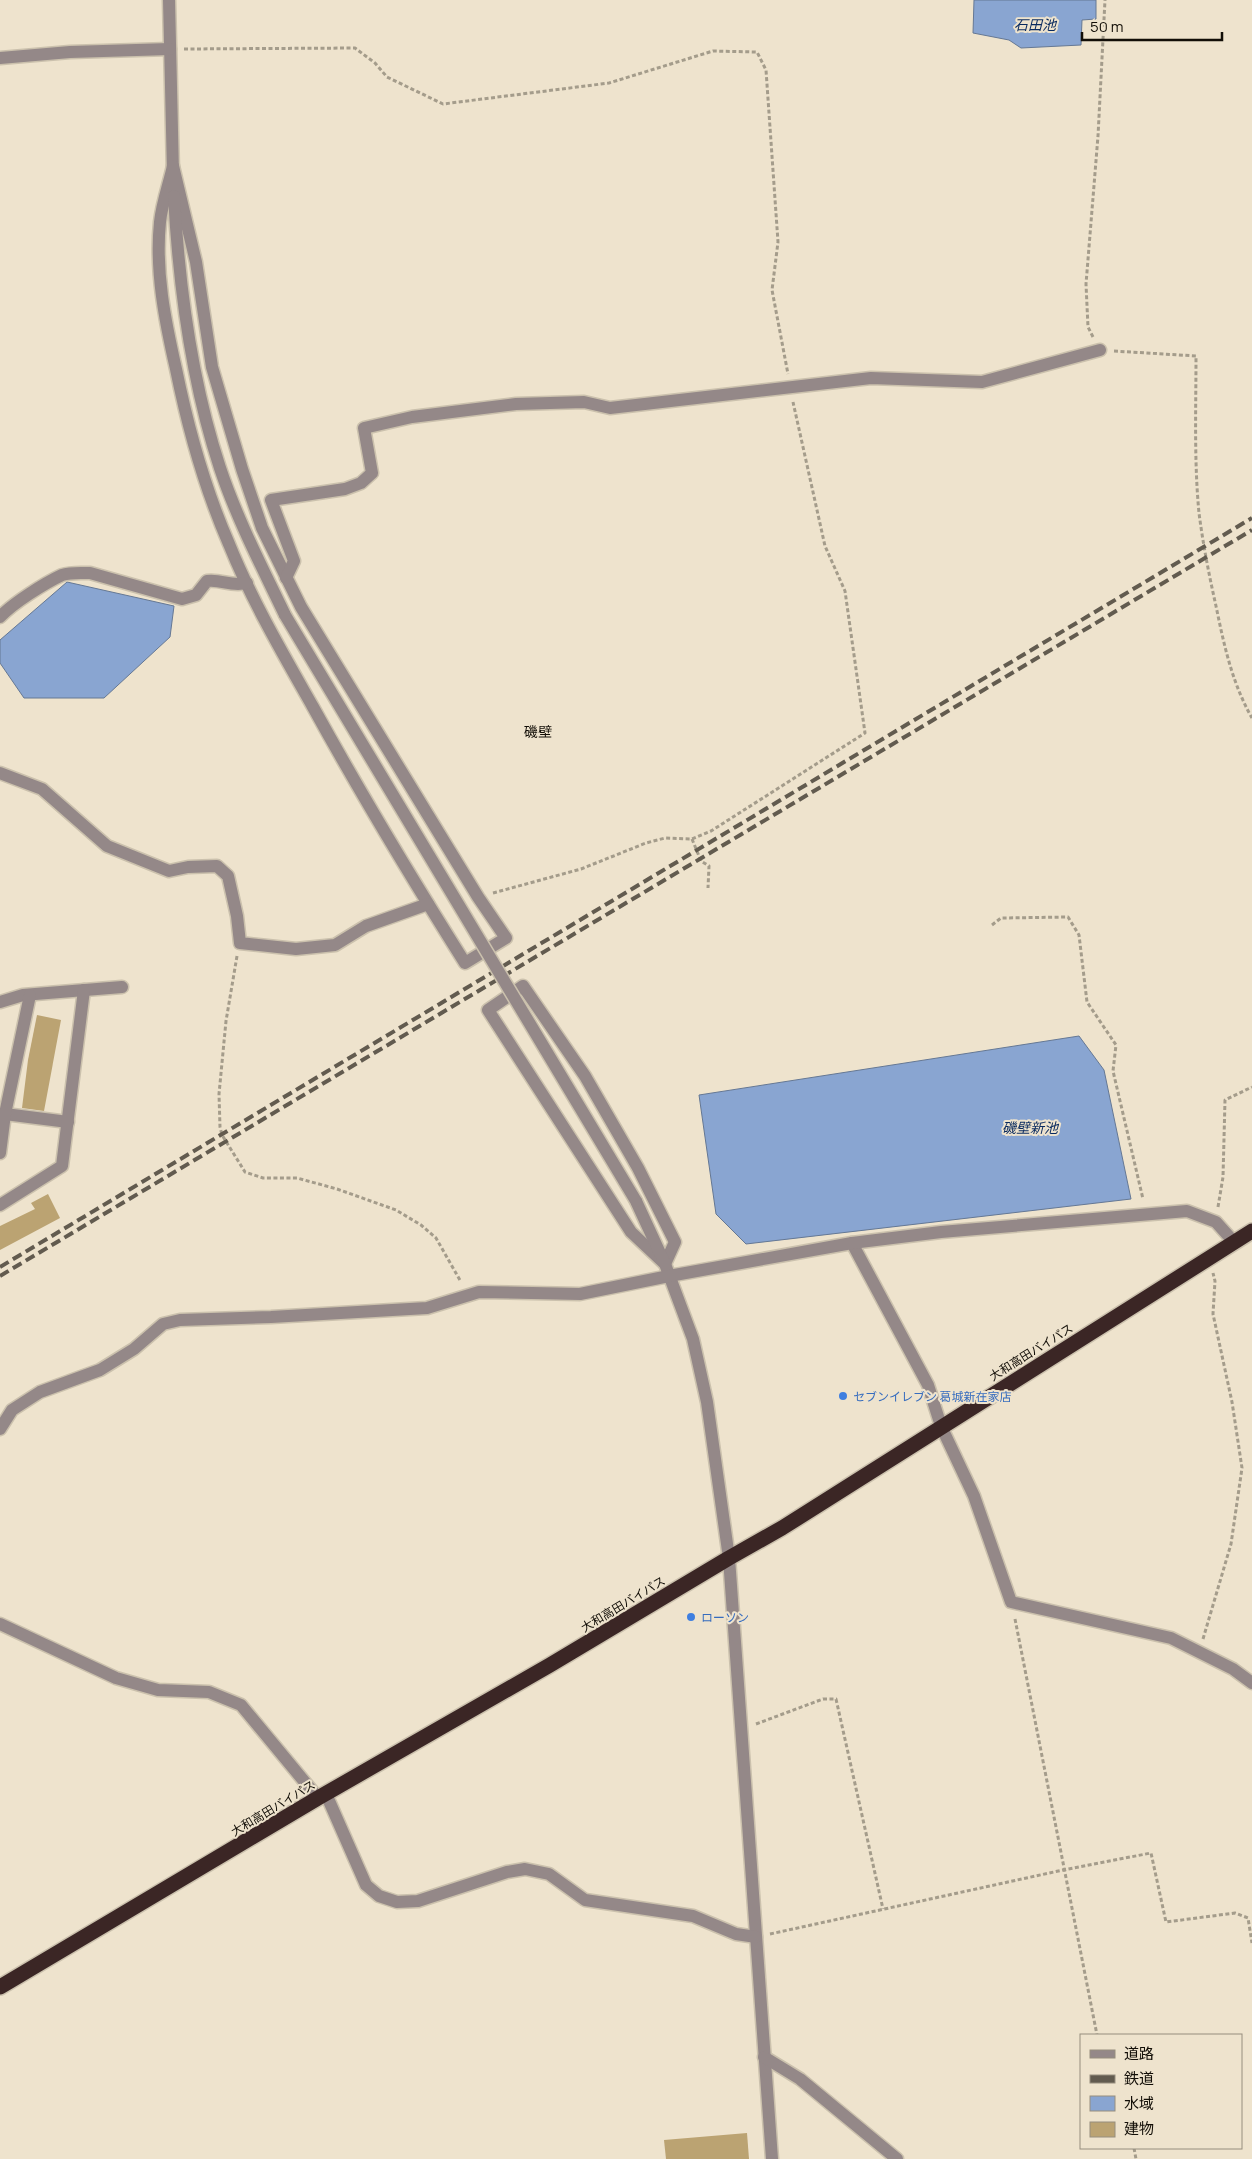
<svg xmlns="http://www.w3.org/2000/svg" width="1252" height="2159" font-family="Manrope,'Noto Sans JP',sans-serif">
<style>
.water{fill:#89a5d1;stroke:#657894}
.building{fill:#bba372}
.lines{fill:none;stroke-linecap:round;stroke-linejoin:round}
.minor-casing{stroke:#cbc1ad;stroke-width:15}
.highway-casing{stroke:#cbc1ad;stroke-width:18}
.path{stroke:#a49c8b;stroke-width:3;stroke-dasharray:4 2.5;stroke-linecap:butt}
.minor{stroke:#948888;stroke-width:12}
.highway{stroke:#3b2625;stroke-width:15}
.rail{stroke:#625b4f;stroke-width:4;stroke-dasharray:10 5;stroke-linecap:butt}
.minor-bridge-casing{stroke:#cbc1ad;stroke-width:15;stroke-linecap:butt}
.minor-bridge{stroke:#948888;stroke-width:12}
.shop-dot{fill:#3f7fe0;stroke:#eee3cd;stroke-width:2}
.labels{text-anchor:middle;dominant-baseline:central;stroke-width:4;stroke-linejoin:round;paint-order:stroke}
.street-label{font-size:12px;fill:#120e07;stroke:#eee3cd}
.shop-label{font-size:12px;fill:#366cbe;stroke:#eee3cd;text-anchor:start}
.water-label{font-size:14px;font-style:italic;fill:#08295e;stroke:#eee3cd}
.neighbourhood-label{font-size:14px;fill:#120e07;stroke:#eee3cd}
</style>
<rect width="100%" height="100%" fill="#eee3cd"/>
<g class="water">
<polygon points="974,0 1096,0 1096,19 1082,20 1081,45 1021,48 1009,40 973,33"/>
<polygon points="67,582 174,606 170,637 104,698 24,698 0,663 0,640"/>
<polygon points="1079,1036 1104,1070 1131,1199 746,1244 716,1214 699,1095"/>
</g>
<g class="building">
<polygon points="37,1015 61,1020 44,1111 22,1108 28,1060"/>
<polygon points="48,1194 60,1218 0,1250 0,1226 35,1209 31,1203"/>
<polygon points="747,2133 749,2159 666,2159 664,2140"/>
</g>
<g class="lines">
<g class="minor-casing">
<g id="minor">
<polyline points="169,0 173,173"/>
<polyline points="0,58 70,52 170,49"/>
<path d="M173 166 196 262 212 367 242 469 262 528 301 607 478 897 506 938 465 963C412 879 361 794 313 707 283 654 252 601 229 544 205 489 188 428 176 369 165 321 155 271 160 222 162 203 169 184 173 166Z"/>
<path d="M174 196C179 288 191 380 220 468 237 519 262 567 285 615"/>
<polyline points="286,578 294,561 271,500 345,489 361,483 372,473 364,428 412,417 516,404 584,402 610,408 871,378 982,382 1100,350"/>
<path d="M0 617C13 603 45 583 62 575 71 572 81 573 90 573L182 599 196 595 207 581C222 579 230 587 247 583"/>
<polyline points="0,773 42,789 107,846 169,871 188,867 217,866 228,876 237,916 240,943 296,949 335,945 366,926 428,904"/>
<polygon points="523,986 585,1076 638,1168 675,1242 665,1264 631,1232 488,1010"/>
<polyline points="0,1002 23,995 122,987"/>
<polyline points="5,1114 68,1122"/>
<polyline points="0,1153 5,1114 30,995"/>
<polyline points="636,1201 665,1264 693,1339 707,1402 729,1558 772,2159"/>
<polyline points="0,1205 62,1166 84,990"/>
<polyline points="852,1243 928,1385 941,1426 974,1496 1011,1602 1171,1638 1233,1669 1252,1683"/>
<polyline points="0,1429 12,1410 40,1392 100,1370 134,1349 163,1324 180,1320 271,1317 427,1308 479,1292 580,1294 669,1276 852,1243 941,1232 1187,1211 1216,1222 1233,1241"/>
<polyline points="0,1624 116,1678 158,1690 209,1692 241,1705 318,1798"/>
<polyline points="326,1794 366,1885 379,1896 397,1902 418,1901 507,1872 525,1869 549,1874 585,1900 693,1916 736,1934 756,1937"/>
<polyline points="764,2057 800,2079 897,2159"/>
</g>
</g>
<g class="highway-casing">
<polyline id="highway" points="0,1987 318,1798 550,1665 729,1558 782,1528 1252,1231"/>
</g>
<g class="path">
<polyline points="184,49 355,48 375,63 387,77 443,104 609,83 713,51 757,52 766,70 778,242 772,290 788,374"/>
<polyline points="1093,337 1088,327 1086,284 1098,136 1105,0"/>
<path d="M1114 351 1196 356C1196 408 1194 461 1199 513 1203 544 1209 575 1216 606 1224 645 1232 683 1252 718"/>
<polyline points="692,839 701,861 709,866 708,888"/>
<polyline points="493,893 581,869 646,843 665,838 692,839 711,831 865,733 845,591 825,546 793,402"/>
<polyline points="992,925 1001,918 1068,917 1079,935 1087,1002 1116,1045 1113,1071 1143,1199"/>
<polyline points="237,956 226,1021 219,1094 220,1127 222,1135 245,1172 263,1178 297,1178 337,1189 396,1210 421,1225 436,1238 461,1282"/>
<polyline points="1218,1207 1223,1177 1225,1100 1252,1087"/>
<polyline points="1015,1619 1097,2035"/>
<polyline points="1203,1639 1231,1544 1242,1468 1232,1402 1213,1314 1215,1281 1213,1273"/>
<polyline points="756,1724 823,1699 836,1699 883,1909"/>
<polyline points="770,1934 1063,1870 1151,1853 1166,1922 1235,1913 1248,1918 1252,1943"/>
<polyline points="1134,2148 1136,2159"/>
</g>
<use href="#minor" class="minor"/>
<use href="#highway" class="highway"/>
<g class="rail">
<polyline points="0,1267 1252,518"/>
<polyline points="0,1276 1252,530"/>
</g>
<g class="minor-bridge-casing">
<polyline id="minor-bridge" points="285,615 636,1201"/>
</g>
<use href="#minor-bridge" class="minor-bridge"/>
</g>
<g class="shop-dot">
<circle cx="843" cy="1396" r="5"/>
<circle cx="691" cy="1617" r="5"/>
</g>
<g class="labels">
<g class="street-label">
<text transform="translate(1031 1352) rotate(-32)">大和高田バイパス</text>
<text transform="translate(623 1604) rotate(-31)">大和高田バイパス</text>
<text transform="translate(273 1808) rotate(-31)">大和高田バイパス</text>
</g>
<g class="shop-label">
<text x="853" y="1396">セブンイレブン 葛城新在家店</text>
<text x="701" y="1617">ローソン</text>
</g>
<g class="water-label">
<text x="1035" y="24">石田池</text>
<text x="1030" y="1127">磯壁新池</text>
</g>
<g class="neighbourhood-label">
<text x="538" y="731">磯壁</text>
</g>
</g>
<rect x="1080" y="2034" width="162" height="115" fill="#eee3cd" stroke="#968e7e"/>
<rect x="1090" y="2050" width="25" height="8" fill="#948888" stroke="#968e7e"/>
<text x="1124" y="2059" font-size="15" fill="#120e07">道路</text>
<rect x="1090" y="2075" width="25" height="8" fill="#625b4f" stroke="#968e7e"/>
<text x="1124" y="2084" font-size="15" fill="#120e07">鉄道</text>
<rect x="1090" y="2096" width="25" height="15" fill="#89a5d1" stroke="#968e7e"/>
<text x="1124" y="2109" font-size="15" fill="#120e07">水域</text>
<rect x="1090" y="2122" width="25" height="15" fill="#bba372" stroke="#968e7e"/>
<text x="1124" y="2134" font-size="15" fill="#120e07">建物</text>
<path d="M1082 32v8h140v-8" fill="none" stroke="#120e07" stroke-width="2.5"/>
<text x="1090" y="32" font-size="15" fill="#120e07" stroke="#eee3cd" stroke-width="4" paint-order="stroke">50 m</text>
</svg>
